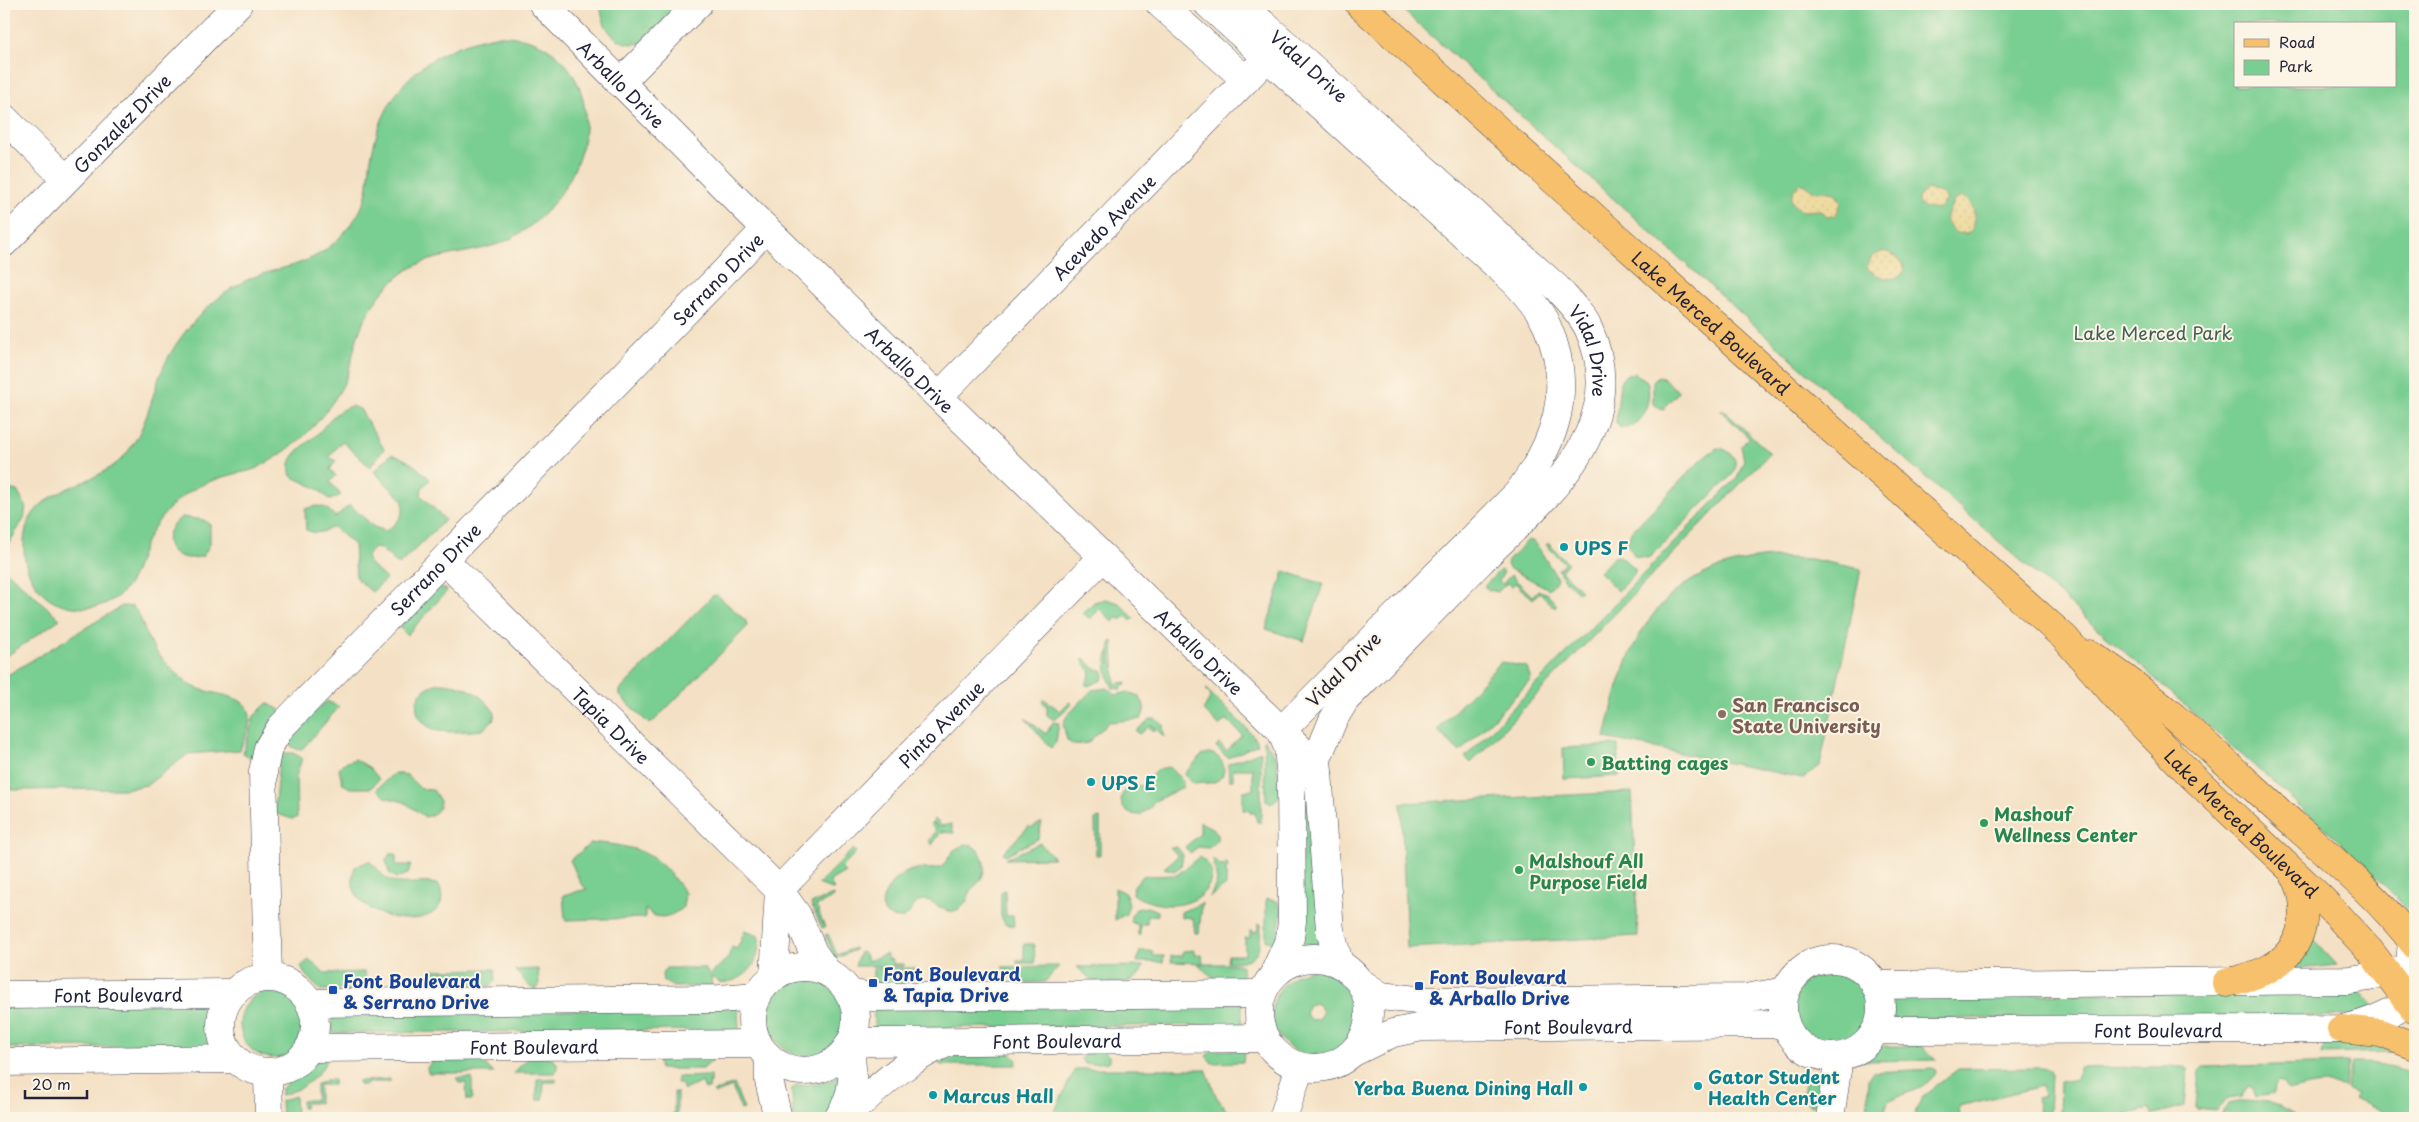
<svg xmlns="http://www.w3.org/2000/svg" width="2419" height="1122" font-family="'Playpen Sans',sans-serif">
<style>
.green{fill:#79ce91;stroke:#4e7866;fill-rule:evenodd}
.sand{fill:url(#sand-dots);stroke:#887e6c}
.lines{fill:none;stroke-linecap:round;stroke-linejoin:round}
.minor-casing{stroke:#423f50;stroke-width:29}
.major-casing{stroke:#423f50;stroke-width:29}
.minor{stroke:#fff;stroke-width:28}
.major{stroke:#f7c06c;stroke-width:28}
.culture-dot{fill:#0f9aa8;stroke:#fcf5e5;stroke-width:2}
.education-dot{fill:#8d6e63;stroke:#fcf5e5;stroke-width:2}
.leisure-dot{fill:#2e9e5b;stroke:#fcf5e5;stroke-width:2}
.transit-dot{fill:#1a4fb4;stroke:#fcf5e5;stroke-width:2}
.labels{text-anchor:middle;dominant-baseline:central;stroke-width:4;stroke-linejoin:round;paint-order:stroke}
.street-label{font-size:18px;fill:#22223b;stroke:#fcf5e5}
.park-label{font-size:18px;fill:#405e59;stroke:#fcf5e5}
.culture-label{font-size:18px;font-weight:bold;fill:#0d838f;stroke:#fcf5e5;text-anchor:start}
.education-label{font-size:18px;font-weight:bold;fill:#785e54;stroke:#fcf5e5;text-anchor:start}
.leisure-label{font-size:18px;font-weight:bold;fill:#27864d;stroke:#fcf5e5;text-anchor:start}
.transit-label{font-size:18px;font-weight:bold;fill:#164399;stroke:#fcf5e5;text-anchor:start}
</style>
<defs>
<pattern id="sand-dots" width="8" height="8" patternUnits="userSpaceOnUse" patternTransform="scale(1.25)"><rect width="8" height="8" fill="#eeda9e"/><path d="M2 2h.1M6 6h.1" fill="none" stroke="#ccbb89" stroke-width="1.8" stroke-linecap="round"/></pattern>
</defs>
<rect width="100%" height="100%" fill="#fcf5e5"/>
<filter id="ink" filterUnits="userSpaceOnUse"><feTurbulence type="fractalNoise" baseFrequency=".02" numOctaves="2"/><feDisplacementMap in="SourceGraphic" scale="10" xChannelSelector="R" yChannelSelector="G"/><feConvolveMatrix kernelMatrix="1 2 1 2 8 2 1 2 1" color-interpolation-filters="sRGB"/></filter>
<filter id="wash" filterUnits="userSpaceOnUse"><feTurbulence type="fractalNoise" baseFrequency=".0096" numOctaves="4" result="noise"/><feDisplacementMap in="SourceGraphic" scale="20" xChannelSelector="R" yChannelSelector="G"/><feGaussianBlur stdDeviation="1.12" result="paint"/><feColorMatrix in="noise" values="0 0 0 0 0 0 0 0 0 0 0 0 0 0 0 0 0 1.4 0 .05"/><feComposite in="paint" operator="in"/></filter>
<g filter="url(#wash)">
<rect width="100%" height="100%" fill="#f4e1c5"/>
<g class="green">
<path d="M601 4H686C676 14 665 30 653 38 625 55 600 33 601 4Z"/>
<path d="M1396 4H2415V917L2335 837 1839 401ZM2235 24H2395V86H2235Z"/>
<path d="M495 36C526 35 552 44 570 70 609 127 568 209 510 239 474 257 428 250 397 278 379 293 366 313 358 335 353 351 351 369 343 385 337 397 327 410 318 421 303 440 279 457 257 468 249 472 240 472 231 475 211 480 193 487 177 501 167 510 157 522 150 534 135 561 137 591 104 604 86 611 61 608 46 596 33 585 24 567 24 550 21 481 99 493 129 450 146 427 150 403 159 378 170 348 191 321 215 301 226 292 238 284 251 278 282 266 314 265 338 239 347 230 358 217 363 204 370 189 368 169 372 153 385 86 429 48 495 36Z"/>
<path d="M1635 373 1647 381C1653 399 1643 429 1620 428L1616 422 1620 382 1627 374Z"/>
<polygon points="1660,376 1679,392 1664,407 1664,410 1653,404 1653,382 1657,377"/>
<path d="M351 406 360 409 384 449 370 467 342 441 329 457 336 461 330 469 336 476 330 482 341 495 330 500 318 489 291 476C289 469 289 463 293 457 298 449 306 444 313 438 328 425 330 413 351 406Z"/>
<polygon points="1722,409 1770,453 1471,763 1465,757 1737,478 1744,460 1741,446 1749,438 1721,411"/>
<path d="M1717 448C1731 449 1740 460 1733 474L1651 556 1647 558 1635 556 1627 544 1631 532 1703 458Z"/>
<path d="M391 454C407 458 418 468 430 479L422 488 421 495 445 520 399 565 381 549 374 548 367 555 368 562 386 579 372 592 356 578 354 545 333 527C323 532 317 535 306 530L305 509C319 504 326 505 335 517L350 505 374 527 386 531C398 522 405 516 403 500L374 472Z"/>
<polygon points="4,488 17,491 26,506 24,519 4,551"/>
<path d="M182 517 204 520 210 525V544L203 556C171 566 153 537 182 517Z"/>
<polygon points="1528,540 1535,542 1557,578 1556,581 1549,589 1510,569 1507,565 1508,561"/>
<polygon points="1548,543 1568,563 1561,571 1581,590 1579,593 1563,578 1558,570 1564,563 1546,545"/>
<polygon points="1620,556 1635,569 1635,573 1618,591 1599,572 1614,557"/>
<path d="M1770 557 1811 559 1861 569 1820 766 1803 778 1605 738C1626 640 1657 568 1770 557Z"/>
<polygon points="4,569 60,619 4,658"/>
<polygon points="1500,570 1504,572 1499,581 1502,584 1511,575 1532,596 1538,590 1547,594 1557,605 1555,608 1539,593 1532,599 1515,583 1511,587 1507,583 1498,592 1489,590 1484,586"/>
<polygon points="1284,571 1323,584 1304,641 1266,629"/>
<polygon points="441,587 447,591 407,635 400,628 400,625 435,588"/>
<polygon points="717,595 746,621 747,627 654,721 649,724 620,696 620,690 712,596"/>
<polygon points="1106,599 1119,603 1134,618 1131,621 1126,616 1121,620 1118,617 1113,622 1100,609 1090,619 1083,613 1094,602"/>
<path d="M122 606 133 607C143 618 143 630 150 642 159 657 172 670 186 682 202 695 235 692 246 706 256 718 244 738 240 750L188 754 147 785 125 789 4 790V677Z"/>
<path d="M1113 641 1115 684 1127 682 1121 689 1113 688C1111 685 1101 661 1110 651V664V643Z"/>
<polygon points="1084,658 1095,669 1102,670 1104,675 1102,680 1088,686 1086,685 1091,672 1082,660"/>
<polygon points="1501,662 1527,667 1531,680 1460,752 1437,730"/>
<path d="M442 683C466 685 481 693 495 713L494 719 483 730C472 731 441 734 432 729 406 714 415 685 442 683Z"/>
<path d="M1108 688 1116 695 1128 692 1138 696C1145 703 1146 710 1141 719L1109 722 1088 743 1073 745 1067 740 1063 724 1067 716 1092 690Z"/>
<polygon points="1206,689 1251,733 1258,744 1228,758 1216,747 1219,744 1227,751 1242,735 1226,719 1219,726 1203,710 1211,696 1205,690"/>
<polygon points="1044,699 1060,711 1069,702 1072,704 1054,720 1047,715 1047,707 1042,701"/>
<polygon points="327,701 339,707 303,748 299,750 292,747 290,743 294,735 310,716"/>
<polygon points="267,703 282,711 251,758 243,753 254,716"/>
<polygon points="1025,718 1046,734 1053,722 1059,723 1056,742 1051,748"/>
<polygon points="1150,719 1156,719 1163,725 1164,737 1151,724 1155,730 1154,732 1148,727 1140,734 1136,731"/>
<polygon points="1264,739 1277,759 1279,797 1271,804 1266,801"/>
<polygon points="1618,745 1619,776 1564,779 1563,748"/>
<polygon points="1261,751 1261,822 1257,822 1255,813 1250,813 1250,810 1243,810 1243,791 1253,790 1253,769 1233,769 1233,780 1229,780 1228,764"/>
<polygon points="284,753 293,753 302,758 296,777 297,818 292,819 274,813 279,761"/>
<path d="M1209 753C1224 755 1231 776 1214 782 1208 784 1200 783 1194 784L1186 777 1185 773 1202 755Z"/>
<polygon points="355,759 370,768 379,779 371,788 350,788 343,784 339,770 342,764"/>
<path d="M1169 767 1183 781V787L1153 802 1151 807 1140 815C1127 815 1121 809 1121 797 1126 788 1131 784 1141 786L1158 769Z"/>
<path d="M394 773 407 775 421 789 433 790 440 801C439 811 435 815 425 817L404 802 385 797 377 789Z"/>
<polygon points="1305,781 1322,944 1300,944 1303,785"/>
<polygon points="1632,792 1638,936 1407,948 1401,803"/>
<polygon points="1100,818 1100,855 1096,855 1095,819"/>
<polygon points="935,819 942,826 951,824 954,833 941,832 932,845 929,841 936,831 930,824 932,822 939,828 933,822"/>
<path d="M1200 821C1208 829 1218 824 1217 840L1209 848 1198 847 1190 853 1185 847 1200 834Z"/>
<polygon points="1042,822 1038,839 1005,855 1003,853 1029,826 1031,828"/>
<path d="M599 843C645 848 657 854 685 893L683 907C672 917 657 922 645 909V918L565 920 563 895 587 889 581 884 570 860 590 844Z"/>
<polygon points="1040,843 1054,858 1005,859"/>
<path d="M965 844C981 845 989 865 981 879 979 883 974 886 971 891 968 896 967 903 962 907 944 920 937 899 923 900 914 901 911 914 904 918 866 920 885 882 907 872 919 866 930 871 942 867L954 850Z"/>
<polygon points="1170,847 1177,847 1183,855 1181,866 1174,871 1164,868 1178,856"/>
<polygon points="853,849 856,852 841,868 845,872 830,881 834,890 818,884"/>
<polygon points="390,854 396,854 396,865 411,865 408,874 396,878 389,873 386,860"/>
<path d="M1199 857C1224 871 1207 898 1185 903 1167 908 1147 903 1132 894L1133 887 1142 876 1177 875Z"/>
<polygon points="1213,859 1221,866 1227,863 1228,868 1226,869 1226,885 1210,897 1217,881"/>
<path d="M369 861C378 867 382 878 392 881 407 887 423 879 439 885 462 938 334 927 355 867Z"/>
<polygon points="1115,888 1126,894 1129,904 1126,914 1115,920"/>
<polygon points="1003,890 1005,890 1006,916 1013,916 1014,926 1005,924 1001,916 1001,893"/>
<polygon points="833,895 833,898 816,906 825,927 822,928 811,904"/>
<polygon points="1266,899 1277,901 1282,909 1276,943 1266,941"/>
<polygon points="1202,903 1199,933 1195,933 1193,918 1181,917 1181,912"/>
<polygon points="1147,907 1158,911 1158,915 1147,917 1147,924 1140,924 1140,935 1138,935 1138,925 1131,922 1131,916 1136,909"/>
<path d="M1258 924H1261C1260 952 1259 962 1227 962L1228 955H1245V938H1250V930L1255 932 1258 930Z"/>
<path d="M745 931 759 936C760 963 749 980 721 983L711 977 712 986 674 987 663 981 662 974 666 968H704L710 975 728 958 732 947 737 949Z"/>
<polygon points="828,934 837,955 854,948 855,950 835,959 825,935"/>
<polygon points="2310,937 2313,939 2337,965 2291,970"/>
<polygon points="1024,944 1034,944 1035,963 1017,963 1017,960 1024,960"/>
<polygon points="1195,950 1195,955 1202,955 1203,963 1171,962 1171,956 1183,956 1183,951"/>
<polygon points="1140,951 1153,951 1153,956 1164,956 1163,962 1137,962"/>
<polygon points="860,952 864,953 868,961 886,954 888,959 893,960 893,964 904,964 904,966 855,966"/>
<polygon points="309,960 324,973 364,972 366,980 364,987 355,990 320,990 306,976 301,966"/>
<path d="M1198 964H1238L1242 966V978C1225 990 1210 976 1198 964Z"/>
<polygon points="1059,966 1045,982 1019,983 1002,967"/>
<path d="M1143 966C1138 988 1111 982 1094 982L1077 967Z"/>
<polygon points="873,968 915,968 914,973 917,975 908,983 873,983"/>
<path d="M495 969C495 972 496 978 495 981 489 993 443 988 434 983L432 970Z"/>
<polygon points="538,969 539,986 536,990 530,987 515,970"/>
<path d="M1310 970C1377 968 1368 1064 1309 1055 1296 1053 1284 1045 1278 1034 1262 1007 1281 976 1310 970ZM1315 1003 1320 1006 1323 1012 1318 1019 1312 1020 1307 1016 1306 1010 1309 1005Z"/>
<circle cx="1832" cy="1008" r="38"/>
<circle cx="806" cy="1018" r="38"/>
<circle cx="274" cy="1024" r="34"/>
<polygon points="2361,992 2374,1006 2350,1016 1893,1019 1893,995"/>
<polygon points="216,1002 216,1046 4,1048 4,1005"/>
<polygon points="1242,1002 1242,1025 891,1028 877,1030 874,1028 874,1008"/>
<polygon points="738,1007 739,1032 723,1030 332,1033 332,1014"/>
<polygon points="2359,1039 2396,1052 2323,1054 2325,1045 2333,1040"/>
<polygon points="1884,1046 1921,1046 1937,1060 1858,1061"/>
<polygon points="1006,1049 1017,1060 1016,1065 942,1065 938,1063 961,1054"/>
<polygon points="1212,1050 1244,1051 1243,1062 1212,1063 1206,1056"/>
<polygon points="1088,1051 1103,1051 1109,1056 1109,1062 1085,1064 1081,1059"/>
<polygon points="718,1055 703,1069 660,1069 658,1061 662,1057"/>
<polygon points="477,1057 494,1073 428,1073 427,1068 433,1059"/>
<polygon points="530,1057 550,1057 557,1063 558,1069 554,1073 513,1073"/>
<path d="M327 1058C320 1078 300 1091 281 1095V1090L287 1083 298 1077 316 1061Z"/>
<path d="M2349 1063 2344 1087C2325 1080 2306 1087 2288 1091L2284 1084 2279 1082 2275 1086 2274 1094 2256 1097 2253 1088 2248 1086 2241 1097 2228 1099 2215 1111 2197 1109 2196 1107 2199 1071 2203 1067Z"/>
<path d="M2352 1063C2375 1063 2395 1064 2415 1077V1118H2396L2354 1098 2357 1093 2346 1088Z"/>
<polygon points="2143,1067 2186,1067 2188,1069 2185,1106 2151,1115 2149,1109 2111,1118 2059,1118 2060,1082 2076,1079 2079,1068"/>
<polygon points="2040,1068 2048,1069 2051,1075 2049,1114 2046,1118 2041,1118 2036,1098 2044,1096 2042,1086 1959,1106 1960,1118 1915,1118 1916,1109 1923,1096 1958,1069"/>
<polygon points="1075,1069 1206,1069 1216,1096 1230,1115 1228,1118 1058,1118 1054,1113"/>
<path d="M1935 1069 1936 1073C1931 1081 1919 1089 1910 1092 1898 1097 1879 1098 1889 1118H1867L1868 1079 1872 1072Z"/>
<polygon points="711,1076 709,1089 705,1089 702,1082 684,1090 681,1083 677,1083 677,1077"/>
<polygon points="841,1076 831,1118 793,1117 792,1089 796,1085 819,1084"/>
<path d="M1810 1076H1822L1819 1104 1810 1106C1801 1096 1802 1086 1810 1076Z"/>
<polygon points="457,1078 472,1078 472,1100 467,1100 466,1083 459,1083"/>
<polygon points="390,1079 390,1082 368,1082 367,1085 359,1085 358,1081"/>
<polygon points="537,1079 556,1079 556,1082 544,1082 543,1100 537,1100"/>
<polygon points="325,1080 334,1080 333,1085 319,1085 319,1103 305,1103 304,1108 302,1108 302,1100 316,1100 316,1084 325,1082"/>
<polygon points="734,1084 744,1109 741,1110 732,1087 715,1094 713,1092"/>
<polygon points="674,1092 677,1092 677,1117 662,1118 674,1114"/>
<polygon points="295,1096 296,1118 282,1118 281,1101"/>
<path d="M2241 1101C2259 1102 2285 1102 2296 1118H2238L2226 1112 2223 1118 2221 1117V1113L2229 1104Z"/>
</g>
<g class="sand">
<path d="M1804 184 1816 192C1828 189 1837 190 1841 203L1836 215 1827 217 1820 210 1803 211C1789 204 1788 196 1798 185Z"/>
<polygon points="1926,189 1942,193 1947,200 1938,209 1926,208 1918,203 1918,198"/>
<path d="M1962 197C1976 202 1980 226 1967 234L1956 233 1945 220 1954 200Z"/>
<path d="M1883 251C1894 253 1902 260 1905 270 1898 285 1876 277 1867 268L1871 257Z"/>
</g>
</g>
<g filter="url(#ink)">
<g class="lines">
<g class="minor-casing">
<g id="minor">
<path id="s1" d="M543 4 747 210 1298 747 1318 772"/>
<polyline points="1160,4 1246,80"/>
<path d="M1208 4 1515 282C1527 295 1540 310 1547 326 1575 389 1556 443 1517 494L1281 731"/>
<path id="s2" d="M1241 4 1557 288C1568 301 1582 314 1589 330 1633 429 1542 500 1480 562 1435 608 1390 654 1345 700L1333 720 1317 759 1330 930 1339 963"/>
<polyline points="620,83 698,4"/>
<polyline points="4,118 66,179"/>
<path id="s3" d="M4 243 238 4"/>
<path id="s4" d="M939 396 1268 57"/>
<path id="s5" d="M444 560 779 890 797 915 813 952 827 972"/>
<path id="s6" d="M779 890 1103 557"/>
<circle cx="1314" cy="1013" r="55"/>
<circle cx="1832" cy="1008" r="49"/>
<circle cx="804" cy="1019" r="52"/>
<polyline points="1273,976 1290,938 1292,921 1291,779 1288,748 1282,733"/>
<path id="s7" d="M268 977 263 772 268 748 281 727 766 229"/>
<polyline points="774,977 779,890"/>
<circle cx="268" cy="1025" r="47"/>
<polyline points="1360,982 1381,996 1425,1001 1745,998 1786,991"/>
<polyline points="1875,985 2349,980 2369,977 2385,970 2407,975"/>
<polyline points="849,993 870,997 1262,994"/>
<path id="s8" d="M4 995 232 993"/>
<polyline points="310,1003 719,999 757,996"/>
<path id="s9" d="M1876 1030 2341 1029C2366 1025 2387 1015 2409 1002V976L2412 941"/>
<path id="s10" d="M849 1044 871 1042 1265 1038"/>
<path id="s11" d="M310 1048 758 1044"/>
<path id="s12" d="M1354 1052 1393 1033 1422 1027 1785 1024"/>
<polyline points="769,1057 769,1081 778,1118"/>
<polyline points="4,1062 235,1059"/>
<polyline points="268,1073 269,1118"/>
<path d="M838 1118C855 1094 854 1072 849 1044"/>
<path d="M844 1118C876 1090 905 1060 945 1044"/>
<polyline points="1283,1118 1300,1067"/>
<polyline points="1830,1118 1839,1057"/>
</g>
</g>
<g class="major-casing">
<g id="major">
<path id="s13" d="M1359 4 1614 235 2065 638 2125 707 2190 774 2323 900 2370 951 2415 1010"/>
<path d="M2090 654C2160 699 2221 758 2282 814 2328 855 2378 896 2415 945"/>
<path d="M2226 983C2241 979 2256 976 2270 968 2304 949 2313 907 2294 874"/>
<polyline points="2341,1029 2380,1033 2415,1046"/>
</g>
</g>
<use href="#minor" class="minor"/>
<use href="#major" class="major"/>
</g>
</g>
<g class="culture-dot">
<circle cx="1564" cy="547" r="5"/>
<circle cx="1091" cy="782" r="5"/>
<circle cx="1698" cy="1086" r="5"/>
<circle cx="1583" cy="1087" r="5"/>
<circle cx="933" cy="1095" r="5"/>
</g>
<circle class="education-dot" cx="1722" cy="714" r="5"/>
<g class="leisure-dot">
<circle cx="1591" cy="762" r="5"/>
<circle cx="1984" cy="823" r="5"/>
<circle cx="1519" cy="870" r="5"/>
</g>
<g class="transit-dot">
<rect x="868" y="978" width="10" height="10" rx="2.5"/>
<rect x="1414" y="981" width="10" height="10" rx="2.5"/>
<rect x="328" y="985" width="10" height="10" rx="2.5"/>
</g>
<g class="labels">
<g class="street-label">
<text stroke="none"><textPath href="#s2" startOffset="92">Vidal Drive</textPath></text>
<text stroke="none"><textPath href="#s1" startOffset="112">Arballo Drive</textPath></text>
<text stroke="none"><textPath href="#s3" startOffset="168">Gonzalez Drive</textPath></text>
<text stroke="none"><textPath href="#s4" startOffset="236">Acevedo Avenue</textPath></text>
<text stroke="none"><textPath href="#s7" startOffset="880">Serrano Drive</textPath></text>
<text stroke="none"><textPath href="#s13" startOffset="475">Lake Merced Boulevard</textPath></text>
<text stroke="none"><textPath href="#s2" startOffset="498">Vidal Drive</textPath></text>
<text stroke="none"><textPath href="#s1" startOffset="518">Arballo Drive</textPath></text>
<text stroke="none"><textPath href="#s7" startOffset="475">Serrano Drive</textPath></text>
<text stroke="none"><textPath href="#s1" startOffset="922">Arballo Drive</textPath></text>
<text transform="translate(1343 669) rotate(-45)">Vidal Drive</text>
<text stroke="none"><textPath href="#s6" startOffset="232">Pinto Avenue</textPath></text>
<text stroke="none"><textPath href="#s5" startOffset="235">Tapia Drive</textPath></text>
<text stroke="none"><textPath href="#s13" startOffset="1205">Lake Merced Boulevard</textPath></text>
<text stroke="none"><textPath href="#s8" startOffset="114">Font Boulevard</textPath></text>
<text stroke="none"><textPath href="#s12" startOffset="219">Font Boulevard</textPath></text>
<text stroke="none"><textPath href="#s9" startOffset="282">Font Boulevard</textPath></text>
<text stroke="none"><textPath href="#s10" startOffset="208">Font Boulevard</textPath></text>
<text stroke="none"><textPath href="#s11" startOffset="224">Font Boulevard</textPath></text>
</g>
<g class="park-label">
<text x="2153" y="332">Lake Merced Park</text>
</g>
<g class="culture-label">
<text x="1574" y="547">UPS F</text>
<text x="1101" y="782">UPS E</text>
<text x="1708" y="1076">Gator Student<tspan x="1708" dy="21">Health Center</tspan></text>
<text x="1573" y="1087" text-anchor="end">Yerba Buena Dining Hall</text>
<text x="943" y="1095">Marcus Hall</text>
</g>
<g class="education-label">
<text x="1732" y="704">San Francisco<tspan x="1732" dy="21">State University</tspan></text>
</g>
<g class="leisure-label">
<text x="1601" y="762">Batting cages</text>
<text x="1994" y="813">Mashouf<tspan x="1994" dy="21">Wellness Center</tspan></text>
<text x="1529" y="860">Malshouf All<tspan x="1529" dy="21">Purpose Field</tspan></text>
</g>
<g class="transit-label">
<text x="883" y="973">Font Boulevard<tspan x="883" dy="21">&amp; Tapia Drive</tspan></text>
<text x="1429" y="976">Font Boulevard<tspan x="1429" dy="21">&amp; Arballo Drive</tspan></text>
<text x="343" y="980">Font Boulevard<tspan x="343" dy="21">&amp; Serrano Drive</tspan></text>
</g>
</g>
<rect width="2419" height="1122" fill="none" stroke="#fcf5e5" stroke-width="20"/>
<rect x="2234" y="22" width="162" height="65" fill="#fcf5e5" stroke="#a5a1a1"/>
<rect x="2244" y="39" width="25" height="8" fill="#f7c06c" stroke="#a5a1a1"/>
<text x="2279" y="48" font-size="15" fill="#22223b">Road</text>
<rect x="2244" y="60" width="25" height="15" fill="#79ce91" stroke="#a5a1a1"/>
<text x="2279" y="72" font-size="15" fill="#22223b">Park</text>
<path d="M25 1090v8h62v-8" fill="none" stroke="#22223b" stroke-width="2.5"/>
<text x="32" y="1090" font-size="15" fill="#22223b" stroke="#fcf5e5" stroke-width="4" paint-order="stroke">20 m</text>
</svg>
